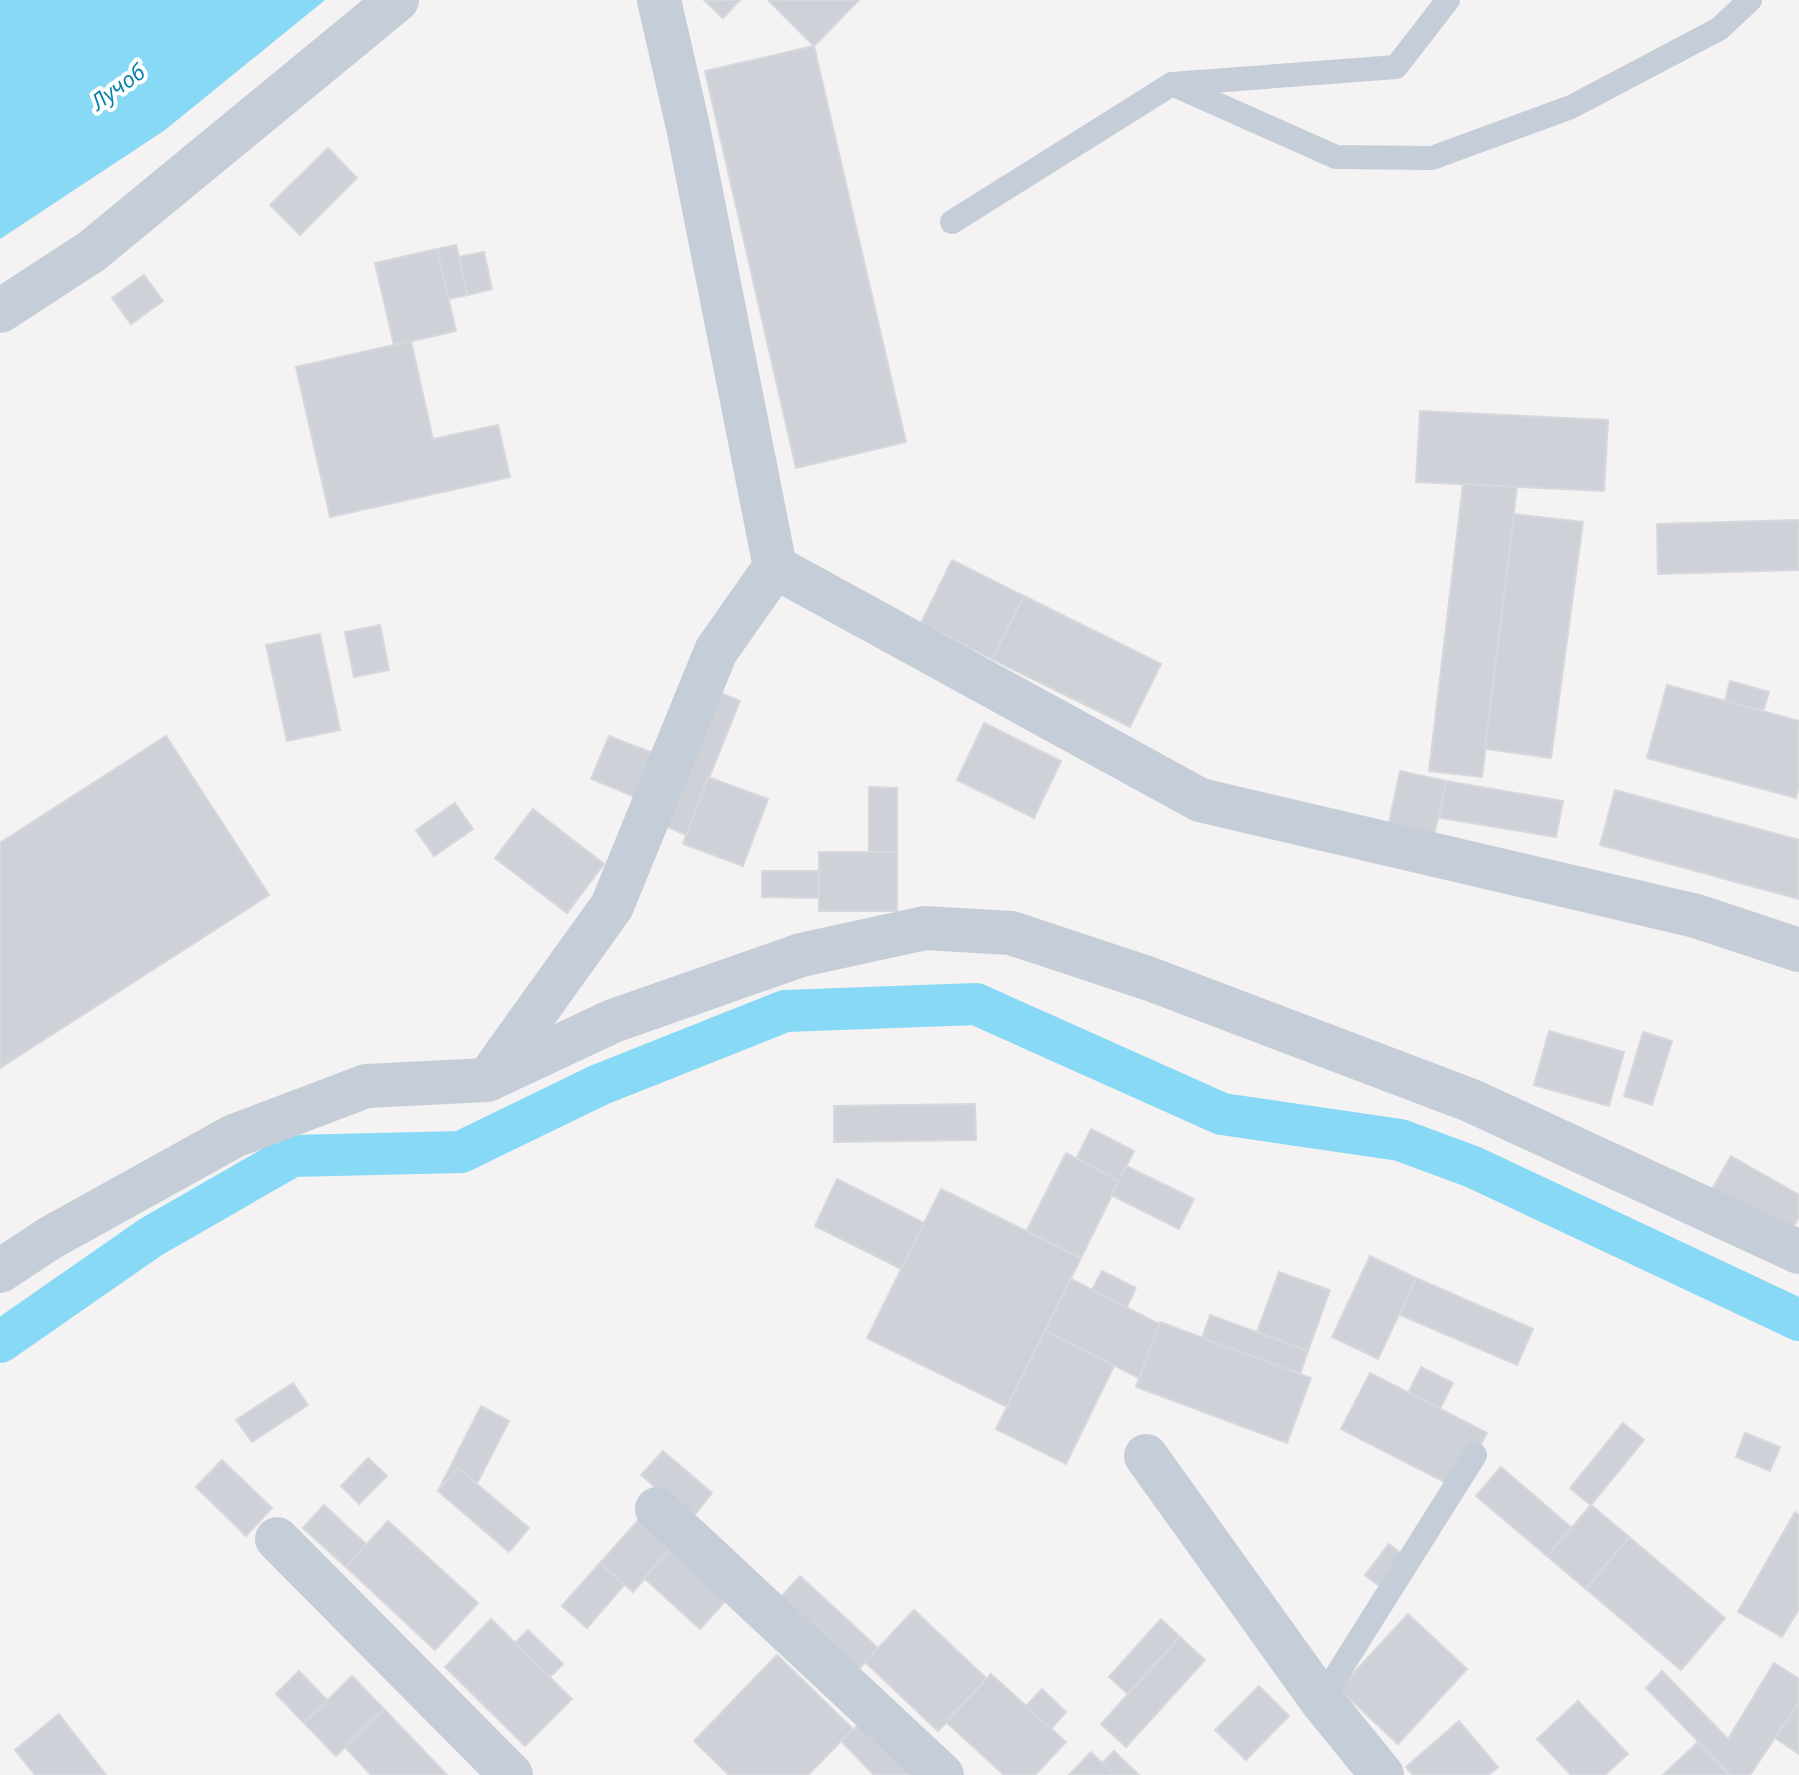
<svg xmlns="http://www.w3.org/2000/svg" width="1799" height="1775" font-family="'Open Sans',sans-serif">
<style>
.water{fill:#87d9f5}
.lines{fill:none;stroke-linecap:round;stroke-linejoin:round}
.canal{stroke:#87d9f5;stroke-width:42}
.building{fill:#ced1d8;stroke:#d6d8de;stroke-width:2}
.service{stroke:#c5cdd8;stroke-width:24}
.minor{stroke:#c5cdd8;stroke-width:44}
.labels{text-anchor:middle;dominant-baseline:central;stroke-width:8;stroke-linejoin:round;paint-order:stroke}
.water-label{font-size:22px;font-style:italic;fill:#027fab;stroke:#fff}
</style>
<rect width="100%" height="100%" fill="#f4f2f2"/>
<polygon class="water" points="0,0 325,0 165,130 0,239"/>
<g class="lines">
<polyline class="canal" points="0,1342 151,1237 292,1156 461,1152 599,1085 785,1011 976,1004 1222,1114 1400,1140 1473,1167 1799,1320"/>
</g>
<g class="building">
<polygon points="704,0 740,0 723,18"/>
<polygon points="768,0 859,0 814,46"/>
<polygon points="814,46 906,442 796,468 705,71"/>
<polygon points="328,148 357,178 300,235 270,205"/>
<polygon points="456,245 468,295 448,299 437,249"/>
<polygon points="437,249 456,331 394,345 375,263"/>
<polygon points="484,252 492,289 468,295 459,257"/>
<polygon points="144,275 163,301 131,324 112,298"/>
<polygon points="411,341 433,439 498,425 510,477 330,517 296,367"/>
<polygon points="1420,411 1608,420 1604,491 1416,482"/>
<polygon points="1463,484 1517,487 1482,777 1429,771"/>
<polygon points="1514,514 1583,522 1551,758 1485,749"/>
<polygon points="1799,520 1799,570 1658,574 1657,524"/>
<polygon points="952,560 1024,596 992,659 921,623"/>
<polygon points="1024,596 1161,664 1130,727 992,659"/>
<polygon points="380,625 389,670 354,677 345,632"/>
<polygon points="320,634 340,730 287,741 266,645"/>
<polygon points="1730,681 1769,692 1763,712 1725,701"/>
<polygon points="1667,685 1799,721 1799,786 1796,798 1647,758"/>
<polygon points="716,691 740,701 686,835 663,825"/>
<polygon points="984,723 1061,761 1034,818 957,780"/>
<polygon points="166,736 269,895 0,1068 0,843"/>
<polygon points="609,736 658,755 640,799 591,779"/>
<polygon points="1400,771 1446,781 1434,836 1388,827"/>
<polygon points="708,777 768,799 743,866 683,844"/>
<polygon points="1446,781 1563,801 1556,837 1440,818"/>
<polygon points="869,787 897,788 897,852 869,852"/>
<polygon points="1615,790 1799,840 1799,899 1600,845"/>
<polygon points="455,803 473,829 434,856 416,830"/>
<polygon points="533,809 604,864 567,913 495,858"/>
<rect x="819" y="852" width="78" height="59"/>
<polygon points="762,871 819,871 819,898 762,897"/>
<polygon points="1549,1031 1624,1052 1609,1106 1534,1085"/>
<polygon points="1643,1032 1672,1041 1652,1105 1624,1096"/>
<polygon points="975,1104 976,1140 834,1142 834,1106"/>
<polygon points="1091,1129 1134,1151 1119,1181 1076,1159"/>
<polygon points="1066,1153 1119,1181 1081,1258 1026,1232"/>
<polygon points="1731,1156 1799,1195 1799,1217 1788,1236 1711,1191"/>
<polygon points="1126,1166 1194,1199 1179,1229 1111,1195"/>
<polygon points="837,1179 924,1223 901,1269 815,1226"/>
<polygon points="941,1189 1081,1258 1007,1407 867,1338"/>
<polygon points="1370,1256 1416,1278 1378,1359 1332,1337"/>
<polygon points="1102,1271 1136,1288 1127,1307 1092,1290"/>
<polygon points="1279,1272 1330,1290 1308,1351 1257,1332"/>
<polygon points="1416,1278 1533,1329 1517,1365 1400,1315"/>
<polygon points="1071,1279 1165,1327 1139,1378 1045,1331"/>
<polygon points="1210,1315 1308,1351 1300,1374 1202,1338"/>
<polygon points="1160,1322 1311,1378 1287,1443 1136,1387"/>
<polygon points="1045,1331 1114,1366 1066,1464 996,1429"/>
<polygon points="1421,1367 1453,1383 1440,1409 1408,1393"/>
<polygon points="1370,1373 1487,1433 1458,1489 1341,1429"/>
<polygon points="293,1383 308,1405 252,1442 236,1420"/>
<polygon points="481,1406 509,1421 466,1505 438,1491"/>
<polygon points="1623,1423 1644,1440 1591,1505 1570,1488"/>
<polygon points="1745,1433 1780,1447 1770,1471 1736,1457"/>
<polygon points="663,1451 712,1493 692,1518 641,1475"/>
<polygon points="368,1458 387,1476 359,1504 341,1486"/>
<polygon points="222,1460 272,1508 246,1536 196,1487"/>
<polygon points="1501,1467 1572,1528 1547,1556 1476,1496"/>
<polygon points="458,1468 529,1528 509,1552 438,1491"/>
<polygon points="324,1505 366,1544 346,1567 303,1528"/>
<polygon points="1591,1505 1629,1537 1586,1589 1547,1556"/>
<polygon points="1795,1512 1799,1515 1799,1609 1782,1637 1738,1612"/>
<polygon points="642,1516 674,1545 633,1592 600,1563"/>
<polygon points="388,1521 478,1603 435,1650 346,1567"/>
<polygon points="1629,1537 1725,1618 1681,1670 1586,1589"/>
<polygon points="1389,1544 1414,1564 1390,1594 1365,1575"/>
<polygon points="674,1545 730,1596 700,1629 644,1578"/>
<polygon points="600,1563 624,1585 587,1628 562,1606"/>
<polygon points="800,1576 878,1648 859,1669 781,1597"/>
<polygon points="914,1610 987,1679 938,1731 865,1662"/>
<polygon points="1408,1614 1467,1669 1398,1744 1339,1689"/>
<polygon points="491,1619 572,1699 525,1746 445,1667"/>
<polygon points="1161,1619 1180,1637 1128,1694 1109,1677"/>
<polygon points="528,1630 563,1664 550,1677 515,1643"/>
<polygon points="1180,1637 1205,1660 1126,1747 1101,1724"/>
<polygon points="777,1655 853,1729 808,1775 729,1775 694,1741"/>
<polygon points="1774,1663 1799,1679 1799,1702 1750,1775 1731,1775 1646,1688 1662,1671 1728,1739"/>
<polygon points="299,1671 328,1701 304,1723 276,1694"/>
<polygon points="991,1674 1066,1742 1035,1775 1004,1775 946,1722"/>
<polygon points="352,1676 384,1709 336,1756 304,1723"/>
<polygon points="1259,1686 1289,1716 1246,1760 1215,1730"/>
<polygon points="1042,1689 1066,1712 1051,1729 1026,1706"/>
<polygon points="1578,1701 1628,1754 1605,1775 1571,1775 1537,1739"/>
<polygon points="1799,1703 1799,1754 1775,1738"/>
<polygon points="384,1709 447,1775 371,1775 345,1747"/>
<polygon points="59,1714 106,1775 35,1775 15,1750"/>
<polygon points="862,1721 915,1775 874,1775 841,1741"/>
<polygon points="1459,1721 1498,1767 1488,1775 1413,1775 1406,1767"/>
<polygon points="1698,1742 1729,1775 1663,1775"/>
<polygon points="1114,1751 1139,1775 1115,1775 1102,1763"/>
<polygon points="1091,1752 1102,1763 1115,1775 1069,1775"/>
</g>
<g class="lines">
<g class="service">
<polyline points="1172,84 1336,157 1432,158 1571,107 1719,29 1750,0"/>
<polyline points="952,222 1172,84 1396,67 1448,0"/>
<polyline points="1321,1700 1475,1455"/>
</g>
<g class="minor">
<polyline points="0,311 92,251 397,0"/>
<polyline points="775,567 1200,800 1696,916 1799,950"/>
<polyline points="488,1079 612,906 716,651 775,567 688,127 659,0"/>
<polyline points="0,1271 50,1238 234,1136 366,1086 487,1080 613,1021 801,955 925,928 1011,933 1150,979 1472,1101 1799,1252"/>
<polyline points="1146,1456 1321,1700 1382,1775"/>
<polyline points="657,1509 942,1775"/>
<polyline points="277,1539 511,1775"/>
</g>
</g>
<g class="labels">
<g class="water-label">
<text transform="translate(117 86) rotate(-36)">Лучоб</text>
</g>
</g>
</svg>
